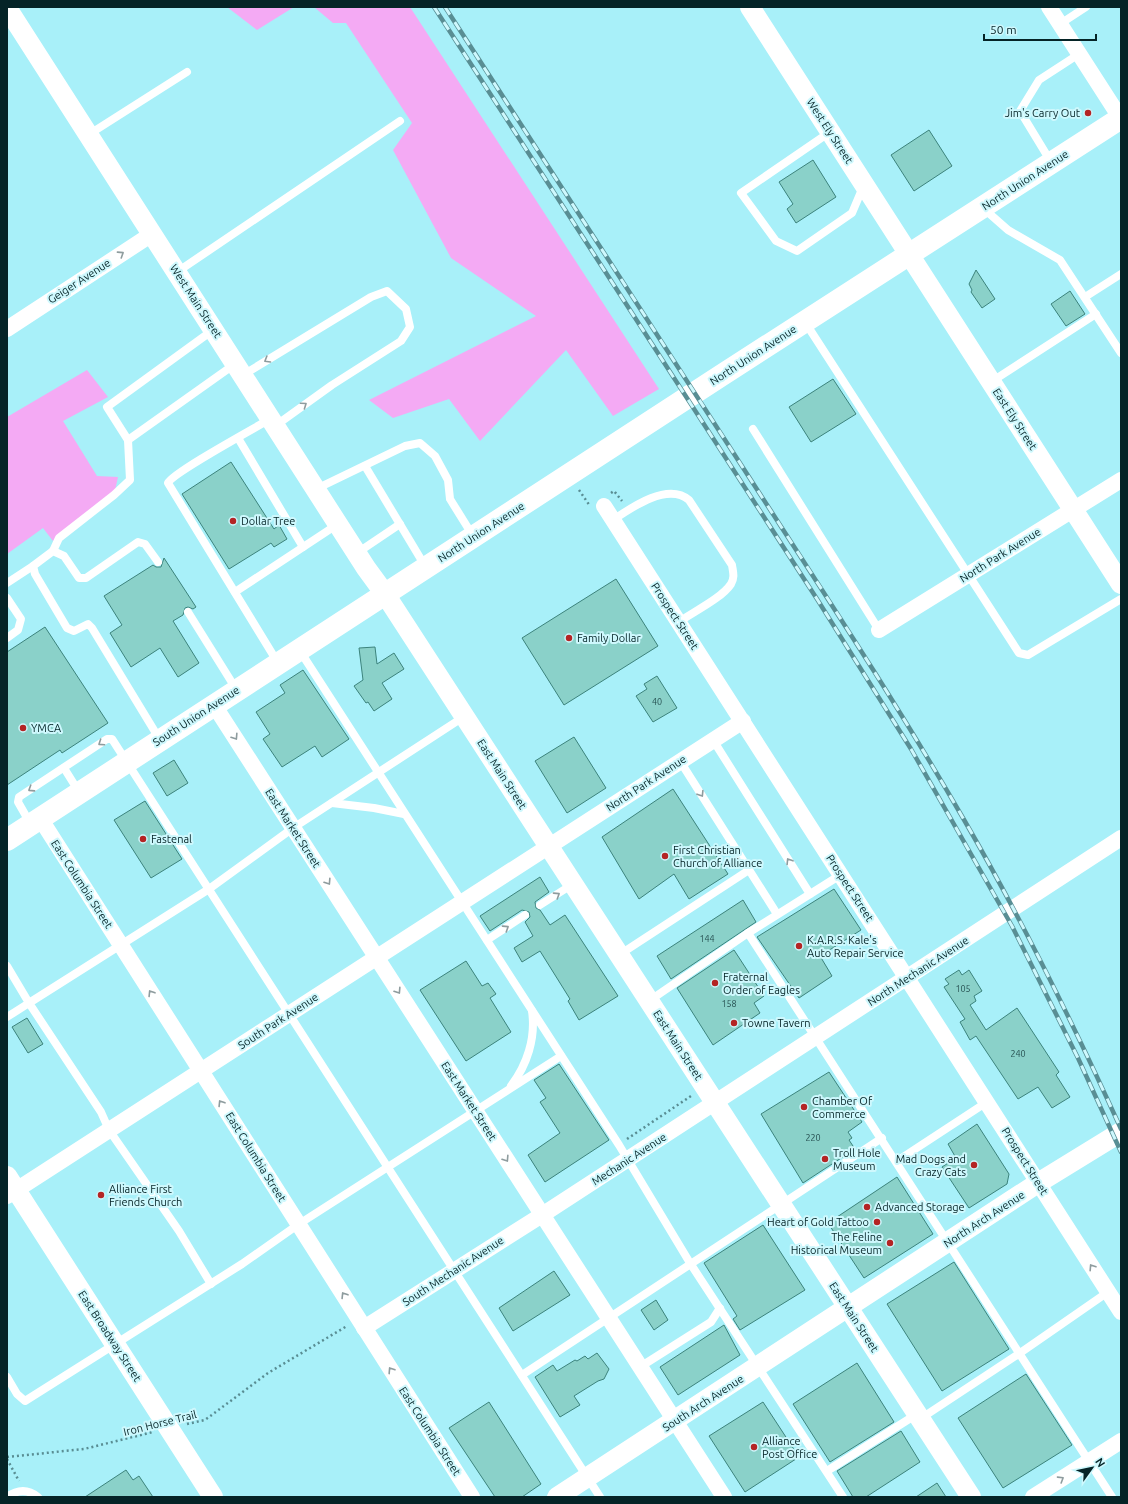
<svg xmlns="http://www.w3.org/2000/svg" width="1128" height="1504" font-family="Ubuntu,sans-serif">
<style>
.green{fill:#f4aaf4}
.building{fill:#8ad1c9;stroke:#3c837c}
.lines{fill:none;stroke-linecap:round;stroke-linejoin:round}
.path{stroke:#598d93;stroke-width:2.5;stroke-dasharray:2 3;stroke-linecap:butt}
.service{stroke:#fff;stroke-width:8}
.minor{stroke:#fff;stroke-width:16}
.tertiary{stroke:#fff;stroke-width:20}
.secondary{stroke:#fff;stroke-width:22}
.rail-casing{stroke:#598e94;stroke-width:4.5}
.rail{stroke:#cef8fd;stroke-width:3;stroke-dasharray:9;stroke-linecap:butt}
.oneway{stroke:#8e9c9e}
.poi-dot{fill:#b42424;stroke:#cef8fd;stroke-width:1.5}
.labels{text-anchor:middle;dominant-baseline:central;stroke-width:4;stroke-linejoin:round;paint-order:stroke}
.number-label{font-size:9px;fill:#264f50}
.poi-label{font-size:11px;fill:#052427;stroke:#cef8fd;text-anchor:start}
.street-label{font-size:11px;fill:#052427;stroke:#cef8fd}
</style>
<rect width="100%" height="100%" fill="#a8f0f9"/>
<g class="green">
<polygon points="227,7 294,7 257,30"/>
<polygon points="314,7 410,7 659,389 613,416 566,350 480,441 449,399 393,418 369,400 536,316 451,258 393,150 412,123 346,23 333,23"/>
<polygon points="87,370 108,397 63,421 97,476 118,477 114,495 53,541 43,528 7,554 7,417"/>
</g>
<g class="building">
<polygon points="929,130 952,166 914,191 891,155"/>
<polygon points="813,160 836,197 796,223 787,209 793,204 779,182"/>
<polygon points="976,270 995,299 982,308 971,292 972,290 969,284"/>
<polygon points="1070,291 1085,314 1066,326 1051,304"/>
<polygon points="833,379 856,414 811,442 789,407"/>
<polygon points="231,462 274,529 279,525 287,539 274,547 271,543 229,569 182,494"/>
<polygon points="164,558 196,607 193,609 188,607 185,608 183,615 173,621 199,663 178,677 160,648 131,667 110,633 122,625 104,596 153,565 156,567 161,567"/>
<polygon points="616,579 658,646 564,705 522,638"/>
<polygon points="45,627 108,723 62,753 60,750 7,785 7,652"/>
<polygon points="375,647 377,664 394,653 404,669 382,683 392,699 374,711 368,702 366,703 354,686 363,680 359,648"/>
<polygon points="303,670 349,739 322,757 315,746 282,767 263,739 270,734 256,712 285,693 280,685"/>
<polygon points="657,676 677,708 653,722 636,696 647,689 644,684"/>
<polygon points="574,737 606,788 567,813 535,761"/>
<polygon points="174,760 188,783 167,796 153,773"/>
<polygon points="673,789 728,874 689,899 674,874 639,899 602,837"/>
<polygon points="145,801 182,859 151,878 114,820"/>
<polygon points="540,877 549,892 535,902 536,908 540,910 550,925 565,915 618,996 579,1020 568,1001 570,999 540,951 522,962 514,948 533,936 525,922 530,917 529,912 522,910 490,931 480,916"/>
<polygon points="834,889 861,930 820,956 832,976 799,998 757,937"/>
<polygon points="743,900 756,922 671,979 657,956"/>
<polygon points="734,950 764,996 754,1003 760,1013 713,1045 677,988"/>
<polygon points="466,961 482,986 488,983 496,994 490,998 511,1032 466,1061 420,990"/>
<polygon points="959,970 962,975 969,970 982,991 974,996 976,1001 970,1005 986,1030 1017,1008 1059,1072 1056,1075 1070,1097 1052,1108 1038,1087 1018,1099 976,1036 970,1040 960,1022 965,1019 944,987 949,984 945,979"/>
<polygon points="27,1018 43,1044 28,1053 12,1027"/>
<polygon points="559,1064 609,1140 545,1182 528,1155 560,1133 540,1102 546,1098 534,1080"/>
<polygon points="829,1072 862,1122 848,1132 852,1138 849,1140 855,1149 803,1183 761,1114"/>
<polygon points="977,1124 1009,1174 1007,1184 969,1208 942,1167 956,1158 948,1144"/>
<polygon points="897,1177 933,1234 864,1278 828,1223"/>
<polygon points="763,1225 805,1290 740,1330 733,1319 737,1316 704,1263"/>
<polygon points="954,1262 1009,1349 942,1391 887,1304"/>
<polygon points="554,1271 570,1295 513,1331 499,1308"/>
<polygon points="656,1300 668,1320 654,1330 641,1310"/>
<polygon points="724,1325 740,1355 678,1395 660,1367"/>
<polygon points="597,1353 609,1369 604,1379 598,1381 574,1396 580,1405 560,1417 535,1377 553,1365 557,1371 575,1360 577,1361 585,1356 588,1359"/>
<polygon points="857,1363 894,1422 830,1462 793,1404"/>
<polygon points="1026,1374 1072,1445 1003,1488 958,1418"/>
<polygon points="489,1402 541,1484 522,1497 495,1497 449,1428"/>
<polygon points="763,1402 799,1457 745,1492 709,1436"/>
<polygon points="901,1431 920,1462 866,1497 853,1497 837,1471"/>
<polygon points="126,1470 133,1480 139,1476 153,1497 85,1497"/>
<polygon points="937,1483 946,1497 916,1497"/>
</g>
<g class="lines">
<g class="path">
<polyline points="579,490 590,506"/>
<polyline points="611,493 614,491 622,501"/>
<polyline points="627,1139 691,1096"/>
<polyline points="187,1424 205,1420 268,1373 347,1326"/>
<polyline points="7,1457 84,1449 153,1432"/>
<polyline points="7,1459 19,1481"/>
</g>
<g class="service">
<polyline points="1060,24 1086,7"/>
<polyline points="830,132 741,193 776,241 797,251 852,213 863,187"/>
<polyline points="88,135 187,72"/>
<polyline points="1051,162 1020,111 1039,80 1079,54"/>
<polyline points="983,208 1008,230 1060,260 1121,353"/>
<polyline points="177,272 400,121"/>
<polyline points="1085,297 1121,274"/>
<polyline points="805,322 1019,653 1028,655 1121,599"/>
<polyline points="243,375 371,297 387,291 406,309 410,327 401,341 332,385 275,426"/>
<polyline points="991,382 1096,314"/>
<path d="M270 419C255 428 172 473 168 483L278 663"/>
<polyline points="753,429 879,630"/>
<polyline points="238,438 303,547"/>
<polyline points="128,440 107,407 213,330"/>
<polyline points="365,466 425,566"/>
<polyline points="316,489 405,446 420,443 435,456 448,480 450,499 473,536"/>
<path d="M613 520C632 507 668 482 689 500L732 565C733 572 735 577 731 584 722 598 693 612 679 622"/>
<polyline points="53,551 59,538 114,495 130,480 128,440 235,364"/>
<polyline points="357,553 400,524"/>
<polyline points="158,562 145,544 138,542 86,578 79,578 64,556 53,551 33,566 35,574 67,628 74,631 88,624 92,628 160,740"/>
<polyline points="7,583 33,566"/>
<polyline points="235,592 338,524"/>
<polyline points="7,598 21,619 18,630 7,638"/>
<polyline points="188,612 236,689"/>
<polyline points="300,651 619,1145 690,1263 843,1497"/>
<polyline points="713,740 810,894"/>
<polyline points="680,761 777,914"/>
<polyline points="64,768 79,792"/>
<polyline points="332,803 374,808 404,814"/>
<polyline points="30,823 18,802 19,797 107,739 112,739 600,1497"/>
<polyline points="842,874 748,933 1112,1497"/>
<polyline points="540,905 573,884"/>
<polyline points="487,940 525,915"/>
<polyline points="619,955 749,870"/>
<polyline points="7,966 29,1003 7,1017"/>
<polyline points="649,1001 748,933"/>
<path d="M511 1086C527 1065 536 1038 532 1011"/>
<polyline points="897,1161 987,1102"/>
<polyline points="211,1284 179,1231 109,1130 101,1112 29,1003 209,889 293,828 465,716"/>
<polyline points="640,1367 711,1322 720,1308"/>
<polyline points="522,1375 882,1138"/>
<polyline points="7,1377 17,1394 25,1401 242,1264 299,1224 561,1056"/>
<polyline points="920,1419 1020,1353 1108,1292"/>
<polyline points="827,1471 917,1414"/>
<path d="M7 1497C18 1489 28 1489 38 1497"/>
</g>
<g class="minor">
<polyline points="1049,7 1121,119"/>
<polyline points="7,329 152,234"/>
<polyline points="604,506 1121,1312"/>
<polyline points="879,630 1121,480"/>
<polyline points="214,705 724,1497"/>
<polyline points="40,818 472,1497"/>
<polyline points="7,1196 743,721"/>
<polyline points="364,1328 542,1215 1121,838"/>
<polyline points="1033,1497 1121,1441"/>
</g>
<g class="tertiary">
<polyline points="750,7 1121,584"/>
<polyline points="7,8 366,568 385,594 971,1497"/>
<polyline points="7,1176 213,1497"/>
<polyline points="557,1497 1038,1183 1121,1132"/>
</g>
<polyline class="secondary" points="7,840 722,375 1121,118"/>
<g class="rail-casing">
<g id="rail">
<polyline points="434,7 817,599 911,749 1012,926 1078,1058 1121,1152"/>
<path d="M445 7C546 164 648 320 749 477 822 590 896 702 963 818 1021 918 1073 1023 1121 1129"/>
</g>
</g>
<use href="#rail" class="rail"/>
</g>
<defs><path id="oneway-chevron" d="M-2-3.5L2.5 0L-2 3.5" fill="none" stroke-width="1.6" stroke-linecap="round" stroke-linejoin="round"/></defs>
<g class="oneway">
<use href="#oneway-chevron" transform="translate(121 254) rotate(-33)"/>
<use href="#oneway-chevron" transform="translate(267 360) rotate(149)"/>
<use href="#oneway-chevron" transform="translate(304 405) rotate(-35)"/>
<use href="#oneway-chevron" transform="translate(235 737) rotate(57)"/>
<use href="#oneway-chevron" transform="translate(101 743) rotate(146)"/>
<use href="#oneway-chevron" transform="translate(31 789) rotate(147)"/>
<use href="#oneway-chevron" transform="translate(701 794) rotate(58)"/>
<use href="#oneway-chevron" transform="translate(789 861) rotate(-122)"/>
<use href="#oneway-chevron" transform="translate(328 882) rotate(57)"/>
<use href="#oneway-chevron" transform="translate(557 895) rotate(-33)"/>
<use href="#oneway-chevron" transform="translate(506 928) rotate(-33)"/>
<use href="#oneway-chevron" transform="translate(398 991) rotate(57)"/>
<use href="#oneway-chevron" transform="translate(151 993) rotate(-122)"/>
<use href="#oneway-chevron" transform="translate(221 1103) rotate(-122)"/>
<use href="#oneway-chevron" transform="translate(506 1159) rotate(57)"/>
<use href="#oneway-chevron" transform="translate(1092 1267) rotate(-123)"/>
<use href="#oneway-chevron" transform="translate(344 1295) rotate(-122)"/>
<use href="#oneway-chevron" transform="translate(391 1370) rotate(-123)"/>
<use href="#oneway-chevron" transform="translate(1061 1479) rotate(-32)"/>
</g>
<g class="poi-dot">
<circle cx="1088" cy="113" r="4"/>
<circle cx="233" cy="521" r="4"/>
<circle cx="569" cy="638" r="4"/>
<circle cx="23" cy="728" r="4"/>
<circle cx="143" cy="839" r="4"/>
<circle cx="665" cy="856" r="4"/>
<circle cx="799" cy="946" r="4"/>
<circle cx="715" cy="983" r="4"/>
<circle cx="734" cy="1023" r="4"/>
<circle cx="804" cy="1107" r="4"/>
<circle cx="825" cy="1159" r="4"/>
<circle cx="974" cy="1165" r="4"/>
<circle cx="101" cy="1195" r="4"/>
<circle cx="867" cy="1207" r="4"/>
<circle cx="877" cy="1222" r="4"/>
<circle cx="890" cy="1243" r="4"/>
<circle cx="754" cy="1447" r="4"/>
</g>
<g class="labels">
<g class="number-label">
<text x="657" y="702">40</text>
<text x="707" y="939">144</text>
<text x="963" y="989">105</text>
<text x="729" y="1004">158</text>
<text x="1018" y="1054">240</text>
<text x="813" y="1138">220</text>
</g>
<g class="poi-label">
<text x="1080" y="113" text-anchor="end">Jim's Carry Out</text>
<text x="241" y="521">Dollar Tree</text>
<text x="577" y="638">Family Dollar</text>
<text x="31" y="728">YMCA</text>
<text x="151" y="839">Fastenal</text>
<text x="673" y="850">First Christian<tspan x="673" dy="13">Church of Alliance</tspan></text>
<text x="807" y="940">K.A.R.S. Kale's<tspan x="807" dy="13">Auto Repair Service</tspan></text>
<text x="723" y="977">Fraternal<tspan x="723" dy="13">Order of Eagles</tspan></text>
<text x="742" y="1023">Towne Tavern</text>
<text x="812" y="1101">Chamber Of<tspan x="812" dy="13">Commerce</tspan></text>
<text x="833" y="1153">Troll Hole<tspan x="833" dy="13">Museum</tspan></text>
<text x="966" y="1159" text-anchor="end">Mad Dogs and<tspan x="966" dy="13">Crazy Cats</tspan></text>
<text x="109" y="1189">Alliance First<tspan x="109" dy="13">Friends Church</tspan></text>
<text x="875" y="1207">Advanced Storage</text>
<text x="869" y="1222" text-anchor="end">Heart of Gold Tattoo</text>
<text x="882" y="1237" text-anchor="end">The Feline<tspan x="882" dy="13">Historical Museum</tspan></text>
<text x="762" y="1441">Alliance<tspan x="762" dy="13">Post Office</tspan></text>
</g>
<g class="street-label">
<text transform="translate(830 131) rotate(57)">West Ely Street</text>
<text transform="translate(1025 180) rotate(-33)">North Union Avenue</text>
<text transform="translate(79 281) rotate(-33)">Geiger Avenue</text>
<text transform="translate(196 301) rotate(57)">West Main Street</text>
<text transform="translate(753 355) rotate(-33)">North Union Avenue</text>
<text transform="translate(1015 419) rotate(57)">East Ely Street</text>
<text transform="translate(481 532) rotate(-33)">North Union Avenue</text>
<text transform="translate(1000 555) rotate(-32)">North Park Avenue</text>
<text transform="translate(675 616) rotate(57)">Prospect Street</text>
<text transform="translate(196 716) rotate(-33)">South Union Avenue</text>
<text transform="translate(502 774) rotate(57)">East Main Street</text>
<text transform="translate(646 783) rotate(-33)">North Park Avenue</text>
<text transform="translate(293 828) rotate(57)">East Market Street</text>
<text transform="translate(82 884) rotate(57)">East Columbia Street</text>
<text transform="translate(850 888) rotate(57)">Prospect Street</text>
<text transform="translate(918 971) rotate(-33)">North Mechanic Avenue</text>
<text transform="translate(278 1021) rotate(-33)">South Park Avenue</text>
<text transform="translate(678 1045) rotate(57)">East Main Street</text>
<text transform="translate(469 1101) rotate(57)">East Market Street</text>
<text transform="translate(256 1157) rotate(58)">East Columbia Street</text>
<text transform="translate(629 1159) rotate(-33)">Mechanic Avenue</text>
<text transform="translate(1025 1161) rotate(58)">Prospect Street</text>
<text transform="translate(984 1219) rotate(-33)">North Arch Avenue</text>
<text transform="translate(453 1271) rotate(-33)">South Mechanic Avenue</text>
<text transform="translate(854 1317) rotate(57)">East Main Street</text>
<text transform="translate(110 1336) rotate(57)">East Broadway Street</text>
<text transform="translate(703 1403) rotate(-33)">South Arch Avenue</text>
<text transform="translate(160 1423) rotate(-14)">Iron Horse Trail</text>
<text transform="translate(430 1431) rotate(57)">East Columbia Street</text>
</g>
</g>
<rect width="1128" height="1504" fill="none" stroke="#052427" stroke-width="16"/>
<g transform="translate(1092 1468) rotate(57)" stroke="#cef8fd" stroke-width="3" paint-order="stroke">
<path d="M0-3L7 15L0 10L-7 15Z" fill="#052427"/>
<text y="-6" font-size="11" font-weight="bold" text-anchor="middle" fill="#052427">N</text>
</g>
<path d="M984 34v6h112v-6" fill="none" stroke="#052427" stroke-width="2"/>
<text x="990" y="34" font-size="12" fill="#052427" stroke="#cef8fd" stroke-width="3" paint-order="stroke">50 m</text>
</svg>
